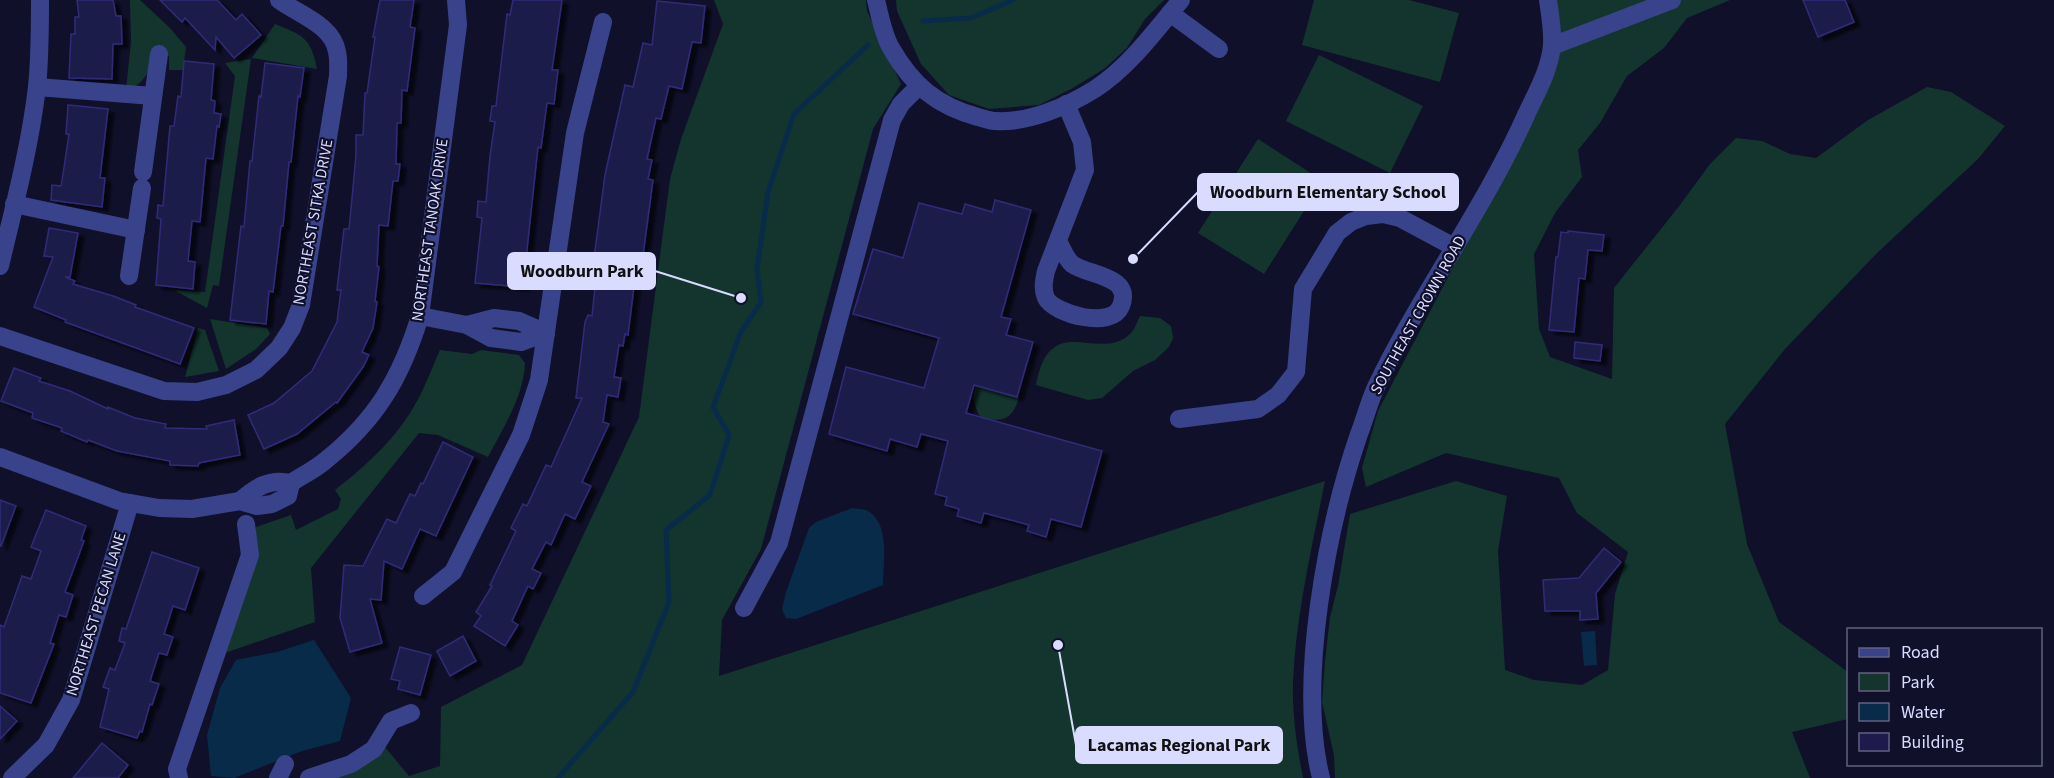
<svg xmlns="http://www.w3.org/2000/svg" width="2054" height="778" font-family="'Source Sans 3',sans-serif">
<style>
.green{fill:#13352e}
.water{fill:#092b4a}
.lines{fill:none;stroke-linecap:round;stroke-linejoin:round}
.stream{stroke:#092b4a;stroke-width:5}
.building{fill:#1e1b4c;stroke:#302c79;stroke-width:1.5;filter:url(#shadow)}
.minor{stroke:#39438b;stroke-width:18}
.labels{text-anchor:middle;dominant-baseline:central;stroke-width:4.5;stroke-linejoin:round;paint-order:stroke}
.street-label{font-size:16px;fill:#d9dbff;stroke:#10102a}
.leader{fill:none;stroke:#d9dbff;stroke-width:2}
.callout-dot{fill:#d9dbff;stroke:#10102a;stroke-width:2}
.callout{fill:#d9dbff;stroke:#d9dbff;stroke-width:2}
.callout-label{font-size:18px;text-anchor:middle;font-weight:bold;fill:#111}
</style>
<defs>
<filter id="shadow"><feDropShadow dx="6" dy="4" stdDeviation="1.5" flood-color="#0009"/></filter>
</defs>
<rect width="100%" height="100%" fill="#10102a"/>
<g class="green">
<path d="M130 0H140L170 28 186 47 183 70H169V56L154 53C151 70 144 85 126 90L131 41Z"/>
<path d="M714 0H866L867 11 901 84 873 129 761 549 722 620 719 676 1325 481C1312 547 1296 614 1293 682 1292 714 1297 747 1303 778H325L385 747 409 776 440 766 441 707 522 665 639 417 670 179 681 139 723 24Z"/>
<polygon points="896,0 1164,0 1145,19 1127,48 1104,69 1071,89 1039,105 989,109 949,95 921,64 897,11"/>
<polygon points="1314,0 1409,0 1459,13 1440,82 1302,45"/>
<polygon points="1557,0 1730,0 1687,18 1664,48 1627,76 1600,123 1578,150 1582,177 1555,213 1534,254 1539,329 1550,357 1612,379 1614,288 1680,205 1710,164 1736,138 1762,141 1790,154 1816,158 1868,120 1927,87 1951,92 2005,126 1978,159 1877,253 1785,349 1725,424 1747,544 1779,622 1848,672 1848,719 1792,732 1810,778 1335,778 1334,755 1322,702 1325,661 1330,617 1338,586 1350,514 1456,481 1507,496 1498,551 1505,670 1534,680 1582,685 1608,670 1615,594 1628,552 1577,513 1559,478 1446,453 1366,487 1362,468 1378,411 1551,80"/>
<path d="M275 24C302 35 311 37 317 69L252 58Z"/>
<polygon points="1319,55 1423,106 1390,173 1286,121"/>
<polygon points="251,59 219,286 213,285 207,308 174,290 205,292 235,76 225,63"/>
<polygon points="1258,139 1323,181 1264,274 1198,233"/>
<path d="M1140 316 1160 318 1171 326 1173 338 1169 347 1155 360 1133 371 1102 398 1088 400 1036 385C1050 308 1099 365 1131 333 1135 329 1137 322 1140 316Z"/>
<polygon points="210,319 267,328 270,334 256,349 226,369"/>
<polygon points="198,328 205,330 219,371 185,377"/>
<path d="M440 350 472 354 481 350 519 355 525 363C524 396 503 428 488 457L438 435 419 433 311 568 315 622 219 655 252 576 256 527 291 515 296 530 338 509 341 499 335 490C367 465 397 438 417 401 426 385 432 367 440 350Z"/>
<path d="M976 385 1019 397C1013 420 1002 423 980 417 974 405 972 398 976 385Z"/>
</g>
<g class="water">
<path d="M852 508C856 509 862 509 866 510 891 522 883 563 883 585L796 619 786 618 782 609 786 592 809 528 816 522Z"/>
<polygon points="1595,631 1597,665 1584,666 1581,632"/>
<polygon points="314,640 351,698 340,741 302,751 234,778 211,776 207,735 220,688 236,660 277,652"/>
</g>
<g class="lines">
<g class="stream">
<polyline points="923,21 971,18 1013,0"/>
<polyline points="558,778 633,692 669,602 666,530 710,495 729,435 713,407 741,332 761,302 757,269 768,192 794,114 868,45"/>
</g>
</g>
<g class="building">
<polygon points="77,0 113,0 116,16 121,16 122,44 113,44 112,79 69,78 71,34 75,34 75,17 79,17"/>
<polygon points="160,0 217,0 236,20 242,14 261,35 234,58 216,37 215,50 185,18 182,22"/>
<polygon points="380,0 414,0 410,27 415,28 407,91 402,90 401,123 397,123 396,164 400,164 398,181 393,181 388,226 379,225 377,266 379,267 375,301 377,302 373,328 362,352 369,355 363,367 337,403 336,402 297,434 264,449 248,415 274,403 312,371 337,322 341,290 337,290 344,229 349,229 353,188 356,155 356,135 363,135 365,93 367,93 375,37 373,37"/>
<polygon points="513,0 562,0 552,70 558,70 554,104 547,103 541,148 538,147 523,287 475,283 482,218 477,217 478,201 486,202 490,156 495,122 490,121 492,106 496,106 507,14 510,15"/>
<polygon points="1803,0 1845,0 1854,22 1818,37"/>
<polygon points="657,1 705,6 701,43 692,42 682,89 669,86 661,119 656,118 647,159 652,160 648,179 653,180 642,263 637,262 628,335 625,334 623,346 619,345 614,377 621,378 618,397 607,395 603,422 609,424 582,482 591,486 575,519 565,514 551,545 546,542 532,569 541,573 533,589 528,586 512,621 518,625 505,646 474,626 481,616 476,612 492,586 490,585 516,531 511,528 523,504 527,506 546,465 551,467 582,398 576,398 585,322 588,315 592,316 598,258 594,258 605,175 625,85 633,87 643,43 652,45"/>
<polygon points="184,61 214,64 211,100 215,101 214,113 221,114 219,127 217,126 213,159 206,158 200,222 192,221 188,261 195,262 193,289 156,285 161,219 157,218 158,205 163,206 170,126 174,126 178,96 181,97"/>
<polygon points="265,63 304,68 300,97 298,96 291,162 289,162 283,226 281,226 273,292 269,291 266,324 230,320 241,226 244,227 250,161 252,161 259,96 261,97"/>
<polygon points="68,105 108,109 100,178 105,178 102,207 51,200 52,185 61,186 63,174 69,134 66,134"/>
<polygon points="995,200 1031,210 1001,317 1011,319 1006,335 1033,342 1017,397 974,385 966,413 1102,451 1081,527 1051,519 1046,537 1027,531 1029,525 984,513 981,523 957,516 959,509 945,505 947,497 935,494 948,441 921,434 917,447 890,439 887,451 829,434 846,367 924,388 939,338 853,314 873,249 903,258 919,203 962,214 965,204 992,212"/>
<polygon points="49,228 78,233 70,277 65,277 75,281 73,284 113,296 136,305 135,307 194,328 180,364 65,322 66,320 34,307 53,257 44,256"/>
<polygon points="1568,231 1604,235 1602,251 1588,250 1585,279 1579,278 1574,332 1549,330 1556,257 1558,257 1561,232 1568,233"/>
<polygon points="1575,342 1602,345 1600,361 1574,358"/>
<polygon points="14,368 41,378 39,381 70,391 108,409 108,407 135,418 166,424 165,428 207,429 206,426 234,420 240,455 199,463 198,466 170,465 170,461 117,451 88,440 87,442 61,431 62,428 32,418 33,413 1,401"/>
<polygon points="443,442 473,457 436,536 420,529 402,569 384,561 381,600 370,599 382,643 350,652 340,618 344,565 363,566 387,519 396,523 410,494 415,496 421,483 423,484"/>
<polygon points="0,500 16,506 1,546 0,546"/>
<polygon points="46,510 86,526 81,540 84,541 65,592 73,595 66,617 59,615 50,643 54,644 31,703 0,693 0,625 4,627 22,576 31,579 41,551 31,547"/>
<polygon points="1604,548 1621,562 1596,593 1598,619 1580,620 1580,611 1545,611 1543,580 1579,578"/>
<polygon points="152,552 199,568 185,610 173,606 164,634 173,637 167,655 159,653 150,681 159,684 152,705 150,704 142,732 140,731 137,738 100,727 109,689 103,687 110,668 115,670 125,643 119,641 122,628 126,629"/>
<polygon points="463,636 476,661 450,676 437,651"/>
<polygon points="400,647 431,655 420,695 398,689 400,681 391,679"/>
<polygon points="0,706 17,721 0,739"/>
<polygon points="102,743 128,765 118,778 73,778"/>
</g>
<g class="lines">
<g class="minor">
<path d="M876 0C880 16 883 34 891 48 912 85 937 106 978 117 983 118 990 121 996 121 1029 123 1068 106 1095 89 1129 67 1155 31 1181 0"/>
<polyline points="1170,13 1219,49"/>
<polyline points="1552,46 1672,0"/>
<polyline points="37,87 153,96"/>
<polyline points="143,172 159,54"/>
<polyline points="14,204 136,230"/>
<path d="M1058 241C1062 248 1066 259 1072 264 1088 276 1133 275 1121 306 1112 330 1054 314 1046 298 1042 289 1044 280 1046 271L1085 170 1082 142 1066 104"/>
<path d="M0 266C14 207 30 147 37 87 40 58 40 29 40 0"/>
<polyline points="129,276 142,188"/>
<polyline points="420,316 467,325 491,338 521,342 546,333"/>
<polyline points="467,325 494,318 519,321 546,333"/>
<path d="M0 336 164 391 197 392 226 385 256 370 279 348 292 328 301 305 338 76C338 68 339 60 337 52 333 25 298 14 279 0"/>
<polyline points="1179,419 1258,409 1278,395 1296,372 1303,289 1337,233 1351,222 1366,216 1383,214 1400,218 1454,247"/>
<polyline points="0,457 119,501 159,508 192,509 240,501 257,506 272,504 288,496 291,483"/>
<path d="M240 501C256 487 270 478 291 483 303 475 316 469 326 460 376 420 401 378 420 316L458 25 456 0"/>
<polyline points="423,596 453,572 521,435 539,380 575,133 603,22"/>
<polyline points="744,608 779,543 892,120 901,104 919,86"/>
<polyline points="12,778 46,745 71,700 130,503"/>
<polyline points="179,778 177,769 250,555 246,524"/>
<polyline points="278,778 285,764"/>
<polyline points="309,778 351,764 374,749 391,721 411,713"/>
<path d="M1321 778C1297 682 1327 527 1359 434 1365 419 1369 402 1376 387 1421 293 1485 208 1527 113 1537 92 1550 69 1552 45 1553 30 1550 15 1548 0"/>
</g>
</g>
<g class="labels">
<g class="street-label">
<text transform="translate(313 222) rotate(-80)">NORTHEAST SITKA DRIVE</text>
<text transform="translate(430 230) rotate(-82)">NORTHEAST TANOAK DRIVE</text>
<text transform="translate(1418 315) rotate(-61)">SOUTHEAST CROWN ROAD</text>
<text transform="translate(96 614) rotate(-73)">NORTHEAST PECAN LANE</text>
</g>
</g>
<path class="leader" d="M1133 259L1198 192M741 298L655 271M1058 645L1076 745"/>
<g class="callout-dot">
<circle cx="1133" cy="259" r="6"/>
<circle cx="741" cy="298" r="6"/>
<circle cx="1058" cy="645" r="6"/>
</g>
<g class="callout">
<rect x="1198" y="174" width="260" height="36" rx="6"/>
<rect x="508" y="253" width="147" height="36" rx="6"/>
<rect x="1076" y="727" width="206" height="36" rx="6"/>
</g>
<g class="callout-label">
<text x="1328" y="198">Woodburn Elementary School</text>
<text x="582" y="277">Woodburn Park</text>
<text x="1179" y="751">Lacamas Regional Park</text>
</g>
<rect x="1847" y="628" width="195" height="138" fill="#10102a" stroke="#60617f" stroke-width="1.5"/>
<rect x="1859" y="648" width="30" height="9" fill="#39438b" stroke="#60617f" stroke-width="1.5"/>
<text x="1901" y="658" font-size="18" fill="#d9dbff">Road</text>
<rect x="1859" y="673" width="30" height="18" fill="#13352e" stroke="#60617f" stroke-width="1.5"/>
<text x="1901" y="688" font-size="18" fill="#d9dbff">Park</text>
<rect x="1859" y="703" width="30" height="18" fill="#092b4a" stroke="#60617f" stroke-width="1.5"/>
<text x="1901" y="718" font-size="18" fill="#d9dbff">Water</text>
<rect x="1859" y="733" width="30" height="18" fill="#1e1b4c" stroke="#60617f" stroke-width="1.5"/>
<text x="1901" y="748" font-size="18" fill="#d9dbff">Building</text>
</svg>
